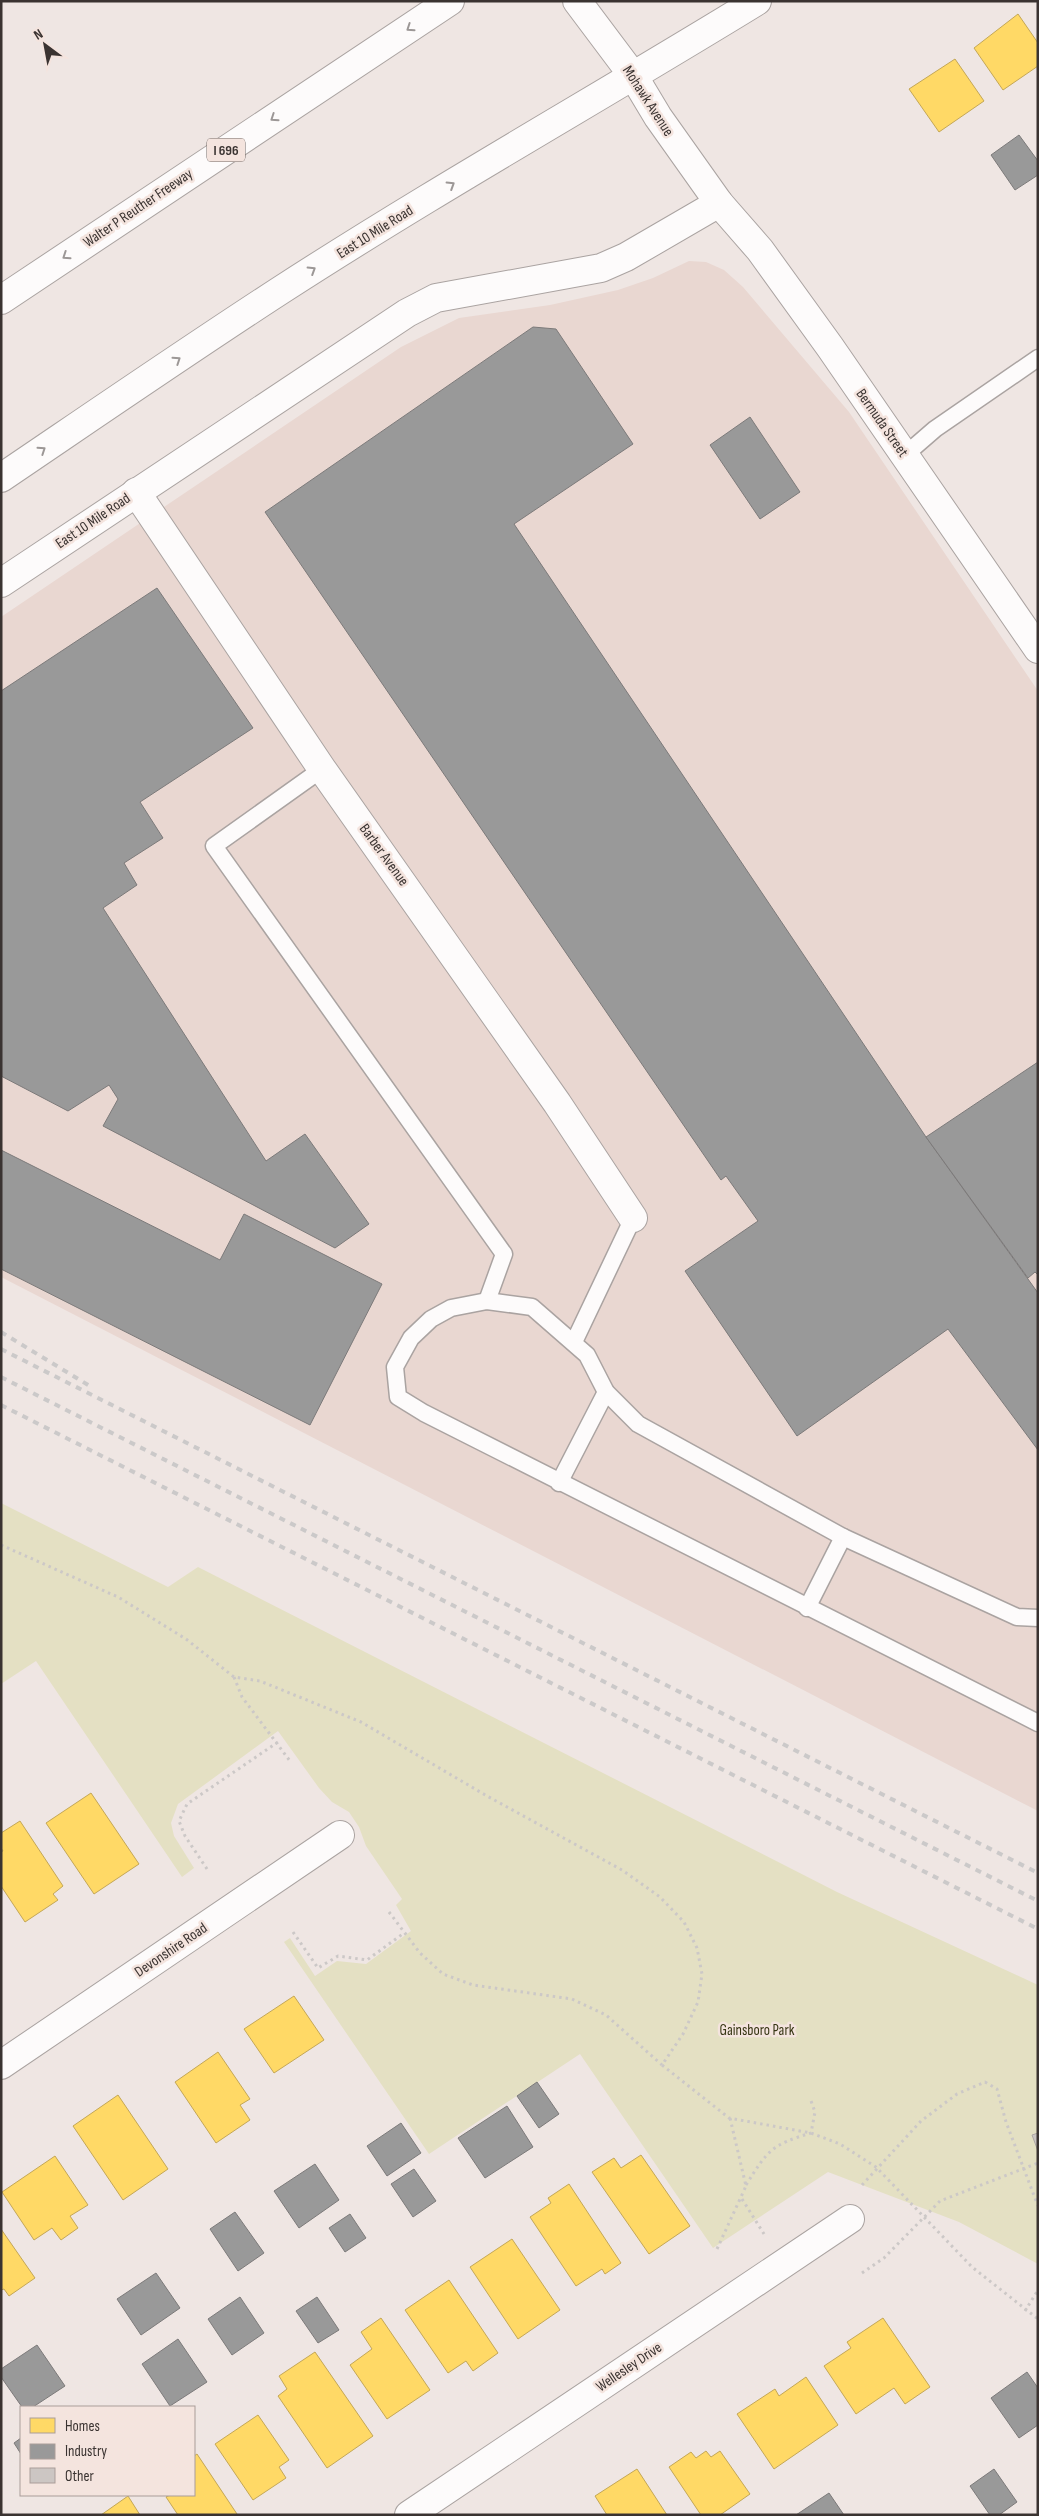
<svg xmlns="http://www.w3.org/2000/svg" width="1039" height="2516" font-family="'Sofia Sans Condensed',sans-serif">
<style>
.built{fill:#e9d7d1}
.green{fill:#e4e0c3}
.homes{fill:#ffd966;stroke:#c4a756}
.industry{fill:#999;stroke:#7c7a7a}
.building{fill:#ccc6c3;stroke:#aea8a5}
.lines{fill:none;stroke-linecap:round;stroke-linejoin:round}
.service-casing{stroke:#aaa3a1;stroke-width:19}
.minor-casing{stroke:#aaa3a1;stroke-width:30}
.secondary-casing{stroke:#aaa3a1;stroke-width:30}
.motorway-casing{stroke:#aaa3a1;stroke-width:30}
.path{stroke:#ccc8c7;stroke-width:3;stroke-dasharray:2.5 4;stroke-linecap:butt}
.service{stroke:#fdfbfb;stroke-width:16}
.minor{stroke:#fdfbfb;stroke-width:28}
.secondary{stroke:#fdfbfb;stroke-width:28}
.motorway{stroke:#fdfbfb;stroke-width:28}
.rail{stroke:#cbc9c9;stroke-width:4;stroke-dasharray:6 6;stroke-linecap:butt}
.oneway{stroke:#9c9796}
.labels{text-anchor:middle;dominant-baseline:central;stroke-width:5;stroke-linejoin:round;paint-order:stroke}
.shield{fill:#f4e4de;stroke:#726865;stroke-width:1}
.shield-label{font-size:14px;font-weight:bold;fill:#3a3331}
.street-label{font-size:15px;fill:#3a3331;stroke:#f4e4de}
.park-label{font-size:15px;fill:#363513;stroke:#f4e4de}
</style>
<rect width="100%" height="100%" fill="#efe6e3"/>
<polygon class="built" points="689,261 706,262 724,270 743,287 849,412 1038,691 1038,1811 1,1277 1,617 401,347 459,318 550,305 618,290 653,278"/>
<polygon class="green" points="1,1503 168,1587 198,1567 837,1892 1038,1985 1038,2264 959,2222 828,2172 713,2248 580,2054 429,2154 284,1942 290,1938 315,1976 337,1961 366,1964 411,1931 396,1905 402,1899 366,1846 359,1827 349,1812 332,1802 319,1788 278,1731 178,1804 171,1823 174,1836 194,1868 182,1877 36,1661 1,1684"/>
<g class="homes">
<polygon points="1018,14 1038,43 1038,66 1003,90 974,48"/>
<polygon points="955,59 984,101 939,132 909,89"/>
<polygon points="91,1793 139,1864 94,1894 46,1823"/>
<polygon points="20,1821 63,1886 53,1894 58,1900 25,1922 1,1886 1,1852 3,1851 1,1848 1,1833"/>
<polygon points="294,1996 324,2040 274,2073 244,2029"/>
<polygon points="218,2052 250,2099 240,2105 250,2120 216,2143 175,2082"/>
<polygon points="118,2095 168,2169 123,2200 73,2126"/>
<polygon points="641,2155 690,2226 649,2254 592,2172 614,2158 621,2168"/>
<polygon points="55,2156 88,2205 70,2216 78,2228 61,2240 52,2228 34,2240 2,2192"/>
<polygon points="569,2184 621,2263 605,2274 602,2269 576,2286 530,2217 551,2203 548,2198"/>
<polygon points="1,2229 35,2278 9,2296 4,2289 1,2290"/>
<polygon points="512,2239 560,2310 518,2339 470,2267"/>
<polygon points="449,2280 498,2353 473,2371 466,2361 448,2373 405,2310"/>
<polygon points="381,2318 430,2390 387,2419 350,2365 372,2349 361,2332"/>
<polygon points="883,2318 930,2387 905,2404 894,2388 856,2414 824,2366 851,2348 847,2342"/>
<polygon points="315,2352 373,2436 327,2468 278,2396 287,2389 279,2376"/>
<polygon points="806,2377 838,2425 774,2469 737,2414 775,2389 779,2396"/>
<polygon points="258,2415 289,2460 279,2467 286,2478 253,2500 215,2444"/>
<polygon points="706,2451 711,2457 720,2451 750,2494 720,2515 701,2515 669,2467 691,2452 696,2458"/>
<polygon points="197,2454 237,2514 236,2515 178,2515 166,2497 170,2495 194,2495 194,2456"/>
<polygon points="637,2469 667,2515 607,2515 595,2496"/>
<polygon points="128,2496 140,2515 101,2515"/>
</g>
<g class="industry">
<polygon points="1019,135 1038,161 1038,175 1015,190 991,155"/>
<polygon points="533,327 556,329 633,444 514,524 926,1137 1038,1293 1038,1450 948,1329 797,1436 685,1271 758,1221 726,1176 721,1180 265,512"/>
<polygon points="750,417 800,492 760,519 710,445"/>
<polygon points="157,588 253,728 140,802 163,838 124,863 137,885 103,908 266,1161 305,1134 369,1224 335,1248 103,1126 118,1099 109,1085 68,1111 1,1076 1,691"/>
<polygon points="1038,1062 1038,1275 1035,1272 1028,1278 926,1137"/>
<polygon points="1,1150 220,1260 244,1214 382,1284 310,1425 1,1269"/>
<polygon points="537,2082 559,2114 539,2128 517,2096"/>
<polygon points="507,2106 533,2147 485,2178 458,2138"/>
<polygon points="401,2123 421,2153 387,2176 367,2146"/>
<polygon points="315,2164 339,2200 299,2228 274,2191"/>
<polygon points="414,2169 436,2201 413,2217 391,2184"/>
<polygon points="235,2212 264,2253 238,2271 210,2229"/>
<polygon points="350,2214 366,2238 345,2252 329,2228"/>
<polygon points="156,2273 180,2308 141,2335 117,2299"/>
<polygon points="240,2297 264,2333 232,2355 208,2319"/>
<polygon points="317,2297 339,2330 318,2343 296,2311"/>
<polygon points="178,2339 207,2382 170,2406 142,2364"/>
<polygon points="37,2345 65,2386 33,2407 22,2407 1,2377 1,2369"/>
<polygon points="1027,2372 1038,2388 1038,2425 1019,2438 991,2398"/>
<polygon points="21,2438 21,2454 14,2443"/>
<polygon points="994,2469 1017,2502 999,2515 990,2515 970,2486"/>
<polygon points="829,2493 844,2515 796,2515"/>
</g>
<polygon class="building" points="1038,2133 1038,2151 1032,2135"/>
<g class="lines">
<g class="service-casing">
<g id="service">
<polyline points="905,455 935,429 1038,358"/>
<polyline points="322,769 214,846 504,1254 487,1301"/>
<polyline points="574,1342 633,1218"/>
<polyline points="559,1483 606,1392"/>
<polyline points="807,1608 843,1537"/>
<polyline points="1038,1618 1017,1617 843,1537 638,1424 606,1392 587,1355 532,1307 487,1301 451,1308 431,1319 411,1338 395,1367 398,1397 424,1413 1038,1723"/>
</g>
</g>
<g class="minor-casing">
<g id="minor">
<polyline points="577,1 634,77 658,117 719,203 760,250 830,347 1038,649"/>
<polyline points="136,492 322,769 557,1103 633,1218"/>
<polyline points="1,583 407,313 436,298 601,268 626,257 719,203"/>
<polyline points="1,2065 340,1835"/>
<polyline points="409,2515 850,2219"/>
</g>
</g>
<g class="secondary-casing">
<path id="secondary" d="M1 478C94 415 187 351 281 290 437 189 599 98 757 1"/>
</g>
<g class="motorway-casing">
<polyline id="motorway" points="1,300 450,1"/>
</g>
<g class="path">
<polyline points="1,1545 118,1597 186,1639 234,1677 260,1681 361,1722 487,1796 622,1870 660,1897 684,1922 697,1948 702,1974 698,2002 683,2034 662,2065 729,2118 811,2133 840,2144 876,2167 972,2267 1038,2319"/>
<polyline points="234,1677 242,1697 290,1761"/>
<polyline points="207,1869 185,1836 179,1821 187,1804 278,1742"/>
<polyline points="389,1912 420,1953 443,1974 473,1985 572,1999 606,2015 662,2065"/>
<polyline points="293,1932 318,1968 338,1956 367,1960 404,1933"/>
<path d="M746 2185C768 2150 771 2145 811 2133L815 2112 810 2098"/>
<polyline points="862,2185 921,2121 957,2094 985,2082 997,2089 1006,2122 1038,2206"/>
<polyline points="742,2199 764,2234"/>
<polyline points="717,2249 746,2186 730,2118"/>
<polyline points="862,2273 884,2258 940,2201 1038,2163"/>
<polyline points="1025,2311 1038,2290"/>
</g>
<use href="#service" class="service"/>
<use href="#minor" class="minor"/>
<use href="#secondary" class="secondary"/>
<use href="#motorway" class="motorway"/>
<g class="rail">
<polyline points="1,1332 93,1388"/>
<polyline points="1,1349 1038,1873"/>
<polyline points="1,1377 1038,1901"/>
<polyline points="1,1405 1038,1929"/>
</g>
</g>
<defs><path id="oneway-chevron" d="M-2-3.5L2.5 0L-2 3.5" fill="none" stroke-width="1.6" stroke-linecap="round" stroke-linejoin="round" transform="scale(1.25)"/></defs>
<g class="oneway">
<use href="#oneway-chevron" transform="translate(410 28) rotate(146)"/>
<use href="#oneway-chevron" transform="translate(274 118) rotate(146)"/>
<use href="#oneway-chevron" transform="translate(451 185) rotate(-32)"/>
<use href="#oneway-chevron" transform="translate(66 256) rotate(146)"/>
<use href="#oneway-chevron" transform="translate(312 270) rotate(-32)"/>
<use href="#oneway-chevron" transform="translate(177 360) rotate(-34)"/>
<use href="#oneway-chevron" transform="translate(42 450) rotate(-34)"/>
</g>
<g class="labels">
<rect class="shield" x="207" y="138.5" width="38" height="23" rx="4"/>
<g class="shield-label">
<text x="226" y="150">I 696</text>
</g>
<g class="street-label">
<text transform="translate(648 101) rotate(57)">Mohawk Avenue</text>
<text transform="translate(138 208) rotate(-34)">Walter P Reuther Freeway</text>
<text transform="translate(375 232) rotate(-32)">East 10 Mile Road</text>
<text transform="translate(882 423) rotate(55)">Bermuda Street</text>
<text transform="translate(93 521) rotate(-34)">East 10 Mile Road</text>
<text transform="translate(384 855) rotate(54)">Barber Avenue</text>
<text transform="translate(171 1950) rotate(-34)">Devonshire Road</text>
<text transform="translate(629 2367) rotate(-34)">Wellesley Drive</text>
</g>
<g class="park-label">
<text x="757" y="2030">Gainsboro Park</text>
</g>
</g>
<rect width="1039" height="2516" fill="none" stroke="#3a3331" stroke-width="5"/>
<rect x="20" y="2406" width="175" height="90" fill="#f4e4de" stroke="#aa9d99"/>
<rect x="30" y="2418" width="25" height="15" fill="#ffd966" stroke="#aa9d99"/>
<text x="65" y="2431" font-size="15" fill="#3a3331">Homes</text>
<rect x="30" y="2444" width="25" height="15" fill="#999999" stroke="#aa9d99"/>
<text x="65" y="2456" font-size="15" fill="#3a3331">Industry</text>
<rect x="30" y="2468" width="25" height="15" fill="#ccc6c3" stroke="#aa9d99"/>
<text x="65" y="2481" font-size="15" fill="#3a3331">Other</text>
<g transform="translate(45 45) rotate(328)" stroke="#f4e4de" stroke-width="4" paint-order="stroke">
<path d="M0-4L9 19L0 12L-9 19Z" fill="#3a3331"/>
<text y="-8" font-size="14" font-weight="bold" text-anchor="middle" fill="#3a3331">N</text>
</g>
</svg>
